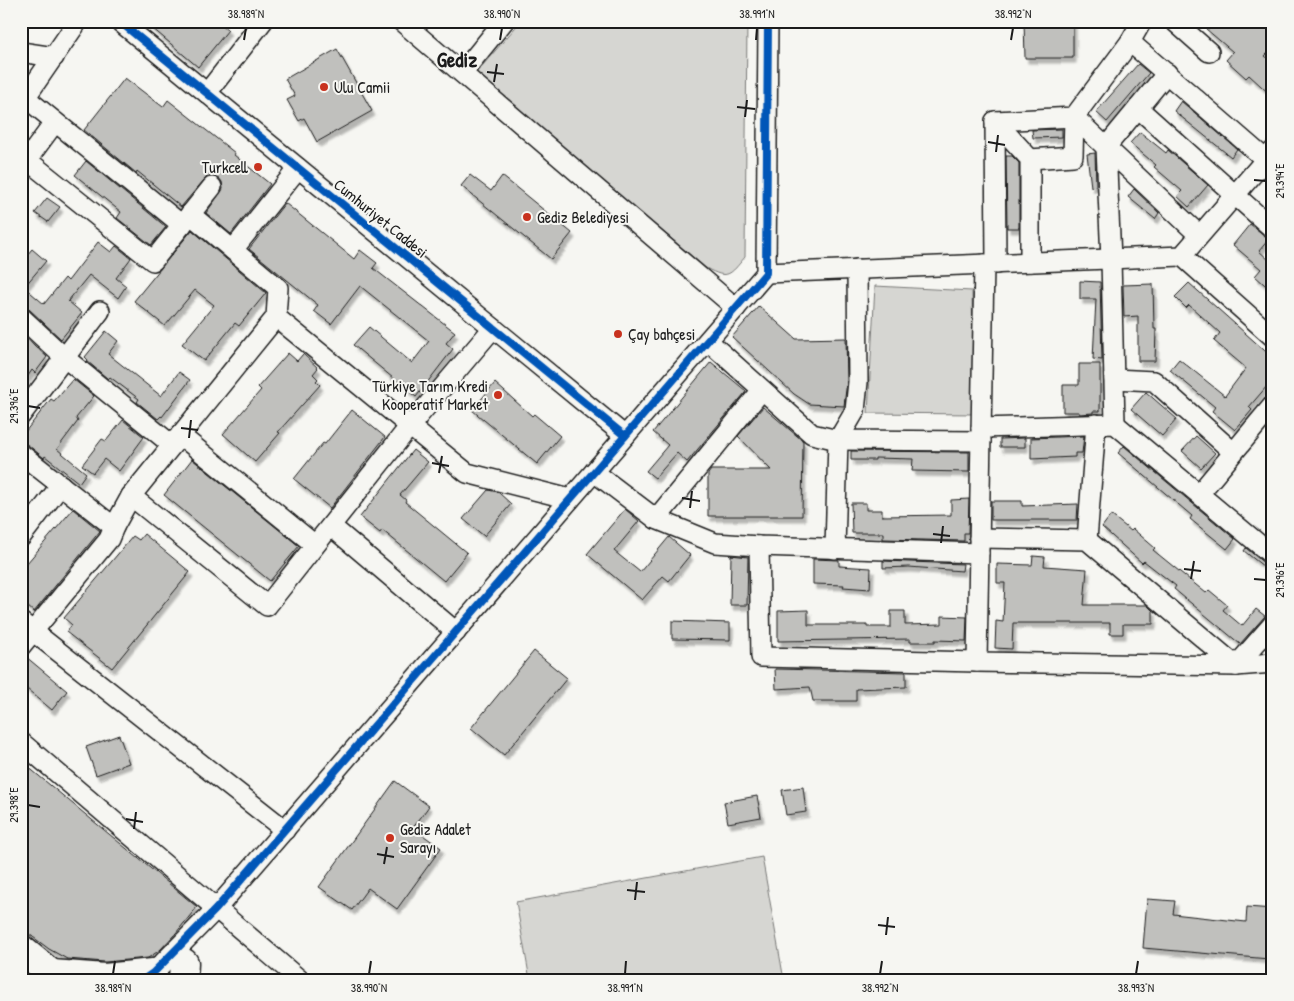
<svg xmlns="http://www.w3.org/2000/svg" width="1294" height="1001" font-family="'Patrick Hand',sans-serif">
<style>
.green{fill:#d6d6d2;stroke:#797977}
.building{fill:#c0c0bd;stroke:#1c1c1c;filter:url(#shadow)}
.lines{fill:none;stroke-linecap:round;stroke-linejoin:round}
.minor-casing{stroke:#1c1c1c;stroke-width:22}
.highway-casing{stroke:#1c1c1c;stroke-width:31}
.minor{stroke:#f6f6f2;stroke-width:19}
.highway{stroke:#f6f6f2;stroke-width:28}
.cycleway-casing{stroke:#f6f6f2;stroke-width:11}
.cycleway{stroke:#0057b8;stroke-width:8}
.ticks{fill:none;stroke:#1c1c1c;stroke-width:2}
.poi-dot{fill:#c8321e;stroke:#f6f6f2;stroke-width:2}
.labels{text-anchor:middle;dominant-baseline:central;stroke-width:4;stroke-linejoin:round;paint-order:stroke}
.poi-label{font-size:16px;fill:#1c1c1c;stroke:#f6f6f2;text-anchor:start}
.street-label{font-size:16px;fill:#1c1c1c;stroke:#f6f6f2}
.district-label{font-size:21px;font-weight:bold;fill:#1c1c1c;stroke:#f6f6f2}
.neatline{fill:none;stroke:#1c1c1c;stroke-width:2}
.ticks-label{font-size:12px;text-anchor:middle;fill:#1c1c1c}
</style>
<defs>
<filter id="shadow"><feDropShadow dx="3" dy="5" stdDeviation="1" flood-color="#0004"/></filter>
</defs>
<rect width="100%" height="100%" fill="#f6f6f2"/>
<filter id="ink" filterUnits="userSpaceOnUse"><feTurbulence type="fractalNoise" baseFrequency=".02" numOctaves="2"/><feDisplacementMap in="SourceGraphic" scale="10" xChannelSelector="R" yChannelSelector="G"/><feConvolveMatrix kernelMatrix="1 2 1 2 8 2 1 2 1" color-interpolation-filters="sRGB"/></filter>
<g filter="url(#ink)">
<g class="green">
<path d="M521 21H747L745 257C730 275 728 280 706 268L476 73Z"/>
<polygon points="875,286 972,291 974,414 868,413"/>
<polygon points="762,857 784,980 530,980 516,902"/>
</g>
<g class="building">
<polygon points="144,21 218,21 228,30 198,67"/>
<polygon points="1024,21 1073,21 1073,58 1025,58"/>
<polygon points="1213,21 1273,21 1273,48 1265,56 1273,63 1273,97 1249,75 1246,78 1226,60 1233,52 1206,29"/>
<polygon points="337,49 372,111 317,142 304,118 299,121 287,100 295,96 285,79"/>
<polygon points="1138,64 1149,73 1107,122 1096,112"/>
<polygon points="125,78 163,107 168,100 235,153 234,155 270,184 231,234 206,213 223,189 222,182 219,178 213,176 207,177 204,180 181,207 137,171 136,173 84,130"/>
<polygon points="1181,101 1237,149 1231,157 1174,111"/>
<polygon points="1062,129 1062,137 1033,138 1032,130"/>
<polygon points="1140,132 1166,153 1168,150 1208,185 1189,207 1177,196 1182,191 1154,167 1156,165 1130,143"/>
<polygon points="1095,153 1096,186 1091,187 1087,154"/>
<polygon points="1006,156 1012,156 1019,163 1019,228 1007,228"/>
<polygon points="86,161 166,227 151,245 117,218 121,212 75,175"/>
<polygon points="470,175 491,191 502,176 572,233 551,259 461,186"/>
<polygon points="1134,189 1159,213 1155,219 1128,197"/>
<polygon points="47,198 60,207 48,222 35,213"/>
<polygon points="285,203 354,259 360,250 377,263 373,268 455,332 446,343 453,349 416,397 353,345 369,327 412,363 429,341 360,286 331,324 314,311 318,305 249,249"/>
<polygon points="1250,224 1269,239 1259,251 1269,260 1273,256 1273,292 1255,276 1261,269 1233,245"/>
<polygon points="192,230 266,293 239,326 235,323 204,361 182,344 214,305 195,290 165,326 134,301"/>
<polygon points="98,242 111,252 116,246 131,258 116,278 126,286 118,298 89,275 68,301 82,313 61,339 29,309 21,304 21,262 32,249 46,261 24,287 44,304 65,278 68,281"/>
<polygon points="1080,281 1100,282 1102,360 1093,359 1096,299 1080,299"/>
<polygon points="1189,283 1273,358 1273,379 1249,407 1252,410 1235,430 1212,411 1215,407 1170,370 1179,359 1225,396 1246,368 1214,341 1220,333 1189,305 1186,308 1175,297"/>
<polygon points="1153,284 1154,329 1156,329 1155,361 1138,361 1138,316 1124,317 1123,285"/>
<polygon points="759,306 796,339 846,338 847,381 844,406 809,404 794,394 732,337"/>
<polygon points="106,331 118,341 108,354 161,396 179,372 190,380 162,417 161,416 158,419 137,402 139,399 110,377 108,379 87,361 88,360 85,357"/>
<polygon points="22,334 47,357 35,373 32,370 21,386"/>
<polygon points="288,353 297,361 303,354 318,368 313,374 318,379 316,381 320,385 278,432 280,433 255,462 223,434 261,390 258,387"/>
<polygon points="711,362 746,391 745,393 687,462 677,453 655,478 646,471 668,445 653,432"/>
<polygon points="1079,364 1100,364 1100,411 1093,411 1093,413 1079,414 1079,412 1063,412 1063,385 1079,385"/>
<polygon points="73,379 94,396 76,418 78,421 57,449 86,473 79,483 45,456 44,458 28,445 21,443 21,437 51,399 54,401"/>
<polygon points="495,383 532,416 534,414 560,436 537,464 472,410"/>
<polygon points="1146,392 1177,419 1162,436 1131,409"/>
<polygon points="763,407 803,441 802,516 708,516 708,474 711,470 771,470 738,436"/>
<polygon points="352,410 385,437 330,508 294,479 323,443 325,444"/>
<polygon points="123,420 144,437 119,471 104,459 93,473 82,465 102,439 106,441"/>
<polygon points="1084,436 1082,453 1075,453 1075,457 1031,459 1031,438"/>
<polygon points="1196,436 1215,453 1201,468 1182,451"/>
<polygon points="1025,438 1025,447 1000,447 1000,439"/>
<polygon points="1124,446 1235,539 1227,549 1190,519 1192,516 1118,453"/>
<polygon points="413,450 428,462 400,495 406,500 405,502 467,553 444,581 382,530 380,533 360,517"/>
<polygon points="851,451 969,452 969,472 912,471 913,459 875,458 875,460 851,460"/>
<polygon points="192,459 299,546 270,581 164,495"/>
<polygon points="488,490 498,492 511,504 484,536 463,519"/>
<polygon points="969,499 968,533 964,533 964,541 883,539 883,533 852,533 851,503 866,503 866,510 882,510 882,516 951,515 951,500"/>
<polygon points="991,501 1022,501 1022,506 1078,504 1077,520 991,520"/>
<polygon points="73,509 100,531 34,612 21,601 21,570"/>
<polygon points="625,509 639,521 614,551 640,572 669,537 690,555 669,581 663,576 642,600 587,554"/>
<polygon points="1111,515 1131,531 1133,529 1155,548 1153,550 1206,593 1209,590 1227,605 1223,610 1242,626 1256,609 1265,616 1240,644 1174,589 1176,586 1144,561 1142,563 1102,527"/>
<polygon points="144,534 190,572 112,668 66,632 72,625 64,618 133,536 139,540"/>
<polygon points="1246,548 1266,565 1273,567 1273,574 1244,551"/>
<polygon points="731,555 748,557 747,605 730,605"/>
<polygon points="1033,556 1045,557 1044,566 1087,569 1084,605 1147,605 1153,611 1153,624 1123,624 1123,634 1110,634 1110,623 1013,623 1012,649 995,648 996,621 1003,622 1005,583 997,583 997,564 1032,565"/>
<polygon points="813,559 839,560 839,566 871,568 870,589 843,587 844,585 813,584"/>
<polygon points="883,561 963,564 962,571 909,567 883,568"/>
<polygon points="808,610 808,625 867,625 867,627 891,627 891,611 905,611 905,625 942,624 942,616 967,617 966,641 935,640 935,642 910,642 910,639 778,641 778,611"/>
<polygon points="672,621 730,623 730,640 672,639"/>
<polygon points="534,651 567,678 504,755 471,728"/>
<polygon points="25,656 67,691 52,710 21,684 21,657"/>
<polygon points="775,669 906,672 906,687 856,689 856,701 813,701 810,687 776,689"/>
<polygon points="119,735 129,763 96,775 86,747"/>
<polygon points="21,761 197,907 176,933 160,950 148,958 105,962 67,959 49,949 21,928"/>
<polygon points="395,781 429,806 413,828 441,848 397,909 368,888 352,910 319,887"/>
<polygon points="803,787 806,812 786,815 782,790"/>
<polygon points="757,796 761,817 728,823 724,802"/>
<polygon points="1147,899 1175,901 1173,914 1246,922 1247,907 1273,909 1269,959 1143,948"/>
</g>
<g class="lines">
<g class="minor-casing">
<g id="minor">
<polyline points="119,21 625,436"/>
<polyline points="401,21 736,308"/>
<polyline points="1174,21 1209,52"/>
<polyline points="1130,42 1265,159"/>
<polyline points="21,52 54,57"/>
<polyline points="462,73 504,21"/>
<polyline points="207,93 263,21"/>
<polyline points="26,98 182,225"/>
<polyline points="21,104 78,21"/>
<polyline points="1138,108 1273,229"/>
<polyline points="1074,117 1199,235"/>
<polyline points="995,121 1030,159 1030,262"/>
<polyline points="1030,159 1073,156 1074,117"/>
<polyline points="27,160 153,261 212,187"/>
<polyline points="21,168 55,122"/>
<polyline points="233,250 298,168"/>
<polyline points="1182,256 1273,337"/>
<polyline points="996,264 995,121 1074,117 1130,42 1142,21"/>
<polyline points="766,273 1182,256 1273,151"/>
<polyline points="21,317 65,358 172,445"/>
<polyline points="276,317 467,473 570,499"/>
<polyline points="708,341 812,434 838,440 981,441"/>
<polyline points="1114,379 1154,381 1233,452"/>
<polyline points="21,415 100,311"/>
<polyline points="1115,424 1111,259 1106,147 1167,73"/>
<polyline points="981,428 1115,424 1273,556"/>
<polyline points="180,435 315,545"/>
<polyline points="21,454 114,527"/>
<polyline points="594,472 656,519 715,543 759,546 979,553"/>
<polyline points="1199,494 1273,405"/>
<polyline points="131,496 267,606 409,427 493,328"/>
<polyline points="656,519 762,390"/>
<polyline points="331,526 456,632"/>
<polyline points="21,537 61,485"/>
<polyline points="979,538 1087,540 1236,666"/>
<polyline points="1087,540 1096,424"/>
<polyline points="759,546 761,657 977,662 1236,666 1273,663"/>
<polyline points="835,549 838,440 855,411 858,382 857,269"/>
<polyline points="21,622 285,830"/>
<polyline points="21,646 109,539 114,527 131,496 276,317 278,288 190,214"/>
<polyline points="977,662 984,264"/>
<polyline points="1236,666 1273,624"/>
<polyline points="21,742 300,980"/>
<polyline points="144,979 153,973 216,909 766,273 768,21"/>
</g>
</g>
<g class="highway-casing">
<g id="highway">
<polyline points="21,949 59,980"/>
<polyline points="52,974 105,978 153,973"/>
<polyline points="183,980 184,963"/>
</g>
</g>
<use href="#minor" class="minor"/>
<use href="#highway" class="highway"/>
<g class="cycleway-casing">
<g id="cycleway">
<polyline points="119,21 625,436"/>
<polyline points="143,980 153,973 216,909 766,273 768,21"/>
</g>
</g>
<use href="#cycleway" class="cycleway"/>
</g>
</g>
<path class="ticks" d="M244 40 246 28M500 40 502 28M756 40 757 28M1011 40 1013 28M487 72 504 74M494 82 497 64M737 107 755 109M745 117 747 100M988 142 1005 145M996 152 998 135M1254 180 1266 181M28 406 40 408M181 428 198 430M189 438 191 420M432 463 449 466M439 473 442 456M682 498 700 501M690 508 692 491M933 534 950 536M941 543 943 526M1184 569 1201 571M1191 579 1194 561M1254 579 1266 580M28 805 40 807M126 819 143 822M134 829 136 812M377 854 394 857M384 864 387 847M627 890 645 892M635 900 637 882M878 925 895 927M886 935 888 917M113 974 115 961M369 974 371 961M625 974 626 961M880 974 882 961M1136 974 1138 961"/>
<g class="poi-dot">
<circle cx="324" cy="87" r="5"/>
<circle cx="258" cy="167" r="5"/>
<circle cx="527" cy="217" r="5"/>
<circle cx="618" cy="334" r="5"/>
<circle cx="498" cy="395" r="5"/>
<circle cx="390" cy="838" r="5"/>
</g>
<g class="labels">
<g class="poi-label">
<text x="334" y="87">Ulu Camii</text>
<text x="248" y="167" text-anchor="end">Turkcell</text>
<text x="537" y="217">Gediz Belediyesi</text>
<text x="628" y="334">Çay bahçesi</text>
<text x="488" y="386" text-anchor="end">Türkiye Tarım Kredi<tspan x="488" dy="18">Kooperatif Market</tspan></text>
<text x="400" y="829">Gediz Adalet<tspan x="400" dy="18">Sarayı</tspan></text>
</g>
<g class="street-label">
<text transform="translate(381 218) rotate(39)">Cumhuriyet Caddesi</text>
</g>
<g class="district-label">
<text x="457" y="59">Gediz</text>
</g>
</g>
<rect width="1294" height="1001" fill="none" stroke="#f6f6f2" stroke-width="55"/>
<rect x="28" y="28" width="1238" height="946" class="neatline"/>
<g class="ticks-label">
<text x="246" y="18">38.989°N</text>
<text x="502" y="18">38.990°N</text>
<text x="757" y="18">38.991°N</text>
<text x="1013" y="18">38.992°N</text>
<text transform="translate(1280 181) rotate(-90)" y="4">29.394°E</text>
<text transform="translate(14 406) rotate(-90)" y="4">29.396°E</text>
<text transform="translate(1280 580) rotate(-90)" y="4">29.396°E</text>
<text transform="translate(14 805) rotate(-90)" y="4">29.398°E</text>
<text x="113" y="992">38.989°N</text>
<text x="369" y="992">38.990°N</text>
<text x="625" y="992">38.991°N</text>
<text x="880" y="992">38.992°N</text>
<text x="1136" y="992">38.993°N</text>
</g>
</svg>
